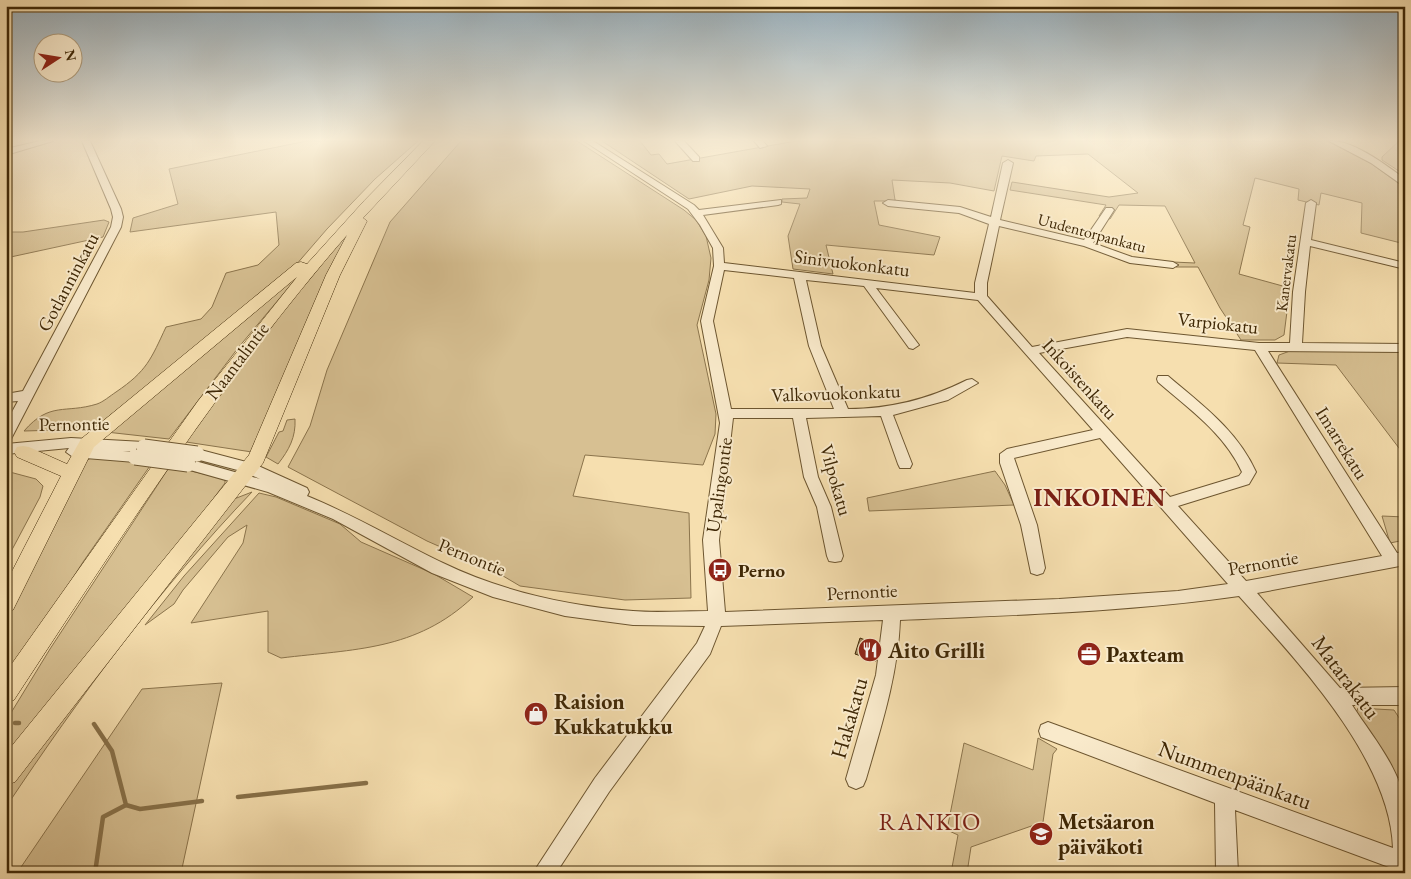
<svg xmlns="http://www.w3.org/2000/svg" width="1411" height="879" font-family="'EB Garamond',serif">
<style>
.green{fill:#d7c092;stroke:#8b744c}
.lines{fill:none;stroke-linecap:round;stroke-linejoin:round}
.stream{stroke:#887149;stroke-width:4.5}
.building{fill:#9e875e;stroke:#3f2806}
.minor-casing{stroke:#6d5630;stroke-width:2}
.major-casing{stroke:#3f2806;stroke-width:1}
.minor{fill:#f9eacb;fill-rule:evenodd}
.major{fill:#f6dfaf;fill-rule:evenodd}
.minor-bridge-casing{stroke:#6d5630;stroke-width:17;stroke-linecap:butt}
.minor-bridge{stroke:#f9eacb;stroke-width:15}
.labels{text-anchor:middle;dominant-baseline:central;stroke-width:4;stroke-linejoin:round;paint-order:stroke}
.far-street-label{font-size:16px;fill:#3f2806;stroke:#f9eacb}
.street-label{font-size:19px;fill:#3f2806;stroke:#f9eacb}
.poi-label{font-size:19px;font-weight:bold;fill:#3f2806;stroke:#f9eacb;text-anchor:start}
.near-poi-label{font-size:22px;font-weight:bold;fill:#3f2806;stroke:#f9eacb;text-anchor:start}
.near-street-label{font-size:22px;fill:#3f2806;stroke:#f9eacb}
.district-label{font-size:24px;font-weight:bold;letter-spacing:1px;fill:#7a1f14;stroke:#f9eacb}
.near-neighbourhood-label{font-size:24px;letter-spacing:1px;fill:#7a1f14;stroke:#f9eacb}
</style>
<rect width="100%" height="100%" fill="#f6dfaf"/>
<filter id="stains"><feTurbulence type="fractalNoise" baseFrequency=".004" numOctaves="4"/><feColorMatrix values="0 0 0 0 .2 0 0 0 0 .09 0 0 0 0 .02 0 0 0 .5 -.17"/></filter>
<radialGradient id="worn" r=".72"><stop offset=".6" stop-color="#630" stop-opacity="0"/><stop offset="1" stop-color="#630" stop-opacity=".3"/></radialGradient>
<g class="green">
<path d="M307 141H418L375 179 327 229 289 273 93 429 24 431C50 401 65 414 97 404 103 402 110 396 116 392 147 371 151 359 166 327L201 319 212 307 226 273 258 265 279 245 276 212 130 232 133 218 178 204 169 169Z"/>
<polygon points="461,141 577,141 684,210 696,220 706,236 711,258 709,280 697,325 716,414 715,434 703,465 585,455 573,496 689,513 691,598 625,600 520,586 493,570 427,541 288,467 310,426 327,370 390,222"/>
<polygon points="602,141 640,141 651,155 659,154 667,164 796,141 1328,141 1358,154 1405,188 1405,244 1361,233 1362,203 1321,193 1319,205 1298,200 1299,189 1255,178 1243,225 1250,227 1239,274 1290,288 1284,335 1275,340 1241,340 1220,308 1198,267 1176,267 1173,262 1195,263 1165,206 1119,205 1110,219 1099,216 1106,205 1010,190 1012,182 1109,197 1138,193 1088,154 1036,156 1034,161 1002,156 994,191 950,183 892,180 895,200 897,201 874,201 879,225 940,237 934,255 826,245 833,274 793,269 788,236 800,204 782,202 782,199 807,198 810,189 752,186 689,199"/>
<polygon points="1399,141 1405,141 1405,175 1382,160 1382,157"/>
<polygon points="104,220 109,222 103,237 6,258 6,232 23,232"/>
<polygon points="342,237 349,237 252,452 186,442 254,348"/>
<polygon points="299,275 238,348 169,439 106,432"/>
<polygon points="1405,350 1405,456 1336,365 1277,363 1279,355 1290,351"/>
<path d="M295 419C296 437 289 450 278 464L266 457 279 432 283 431 287 420Z"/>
<polygon points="91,458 152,463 83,562 6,682 6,614 85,461"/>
<polygon points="170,466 225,479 225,483 165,564 6,762 6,721 50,649"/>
<polygon points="6,471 36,479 43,486 40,497 6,561"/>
<polygon points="995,471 1005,485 1014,505 869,511 867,498"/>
<path d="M252 492C160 588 80 696 6 807V783L234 499Z"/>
<path d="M259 493 276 497 340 524 361 542 434 574 473 597C416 651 354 649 281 658L268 652V611L191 623 243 543 247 525 228 537 183 590 174 604 145 625 184 576Z"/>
<polygon points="1382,516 1405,517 1405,540 1390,543"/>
<polygon points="222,683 181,873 17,873 142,689"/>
<polygon points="1358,708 1394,710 1405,727 1405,778 1395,777 1355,716"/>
<polygon points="1038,738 1057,749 1053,754 1043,822 971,847 967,873 951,873 958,835 947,830 964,743 1033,770"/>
</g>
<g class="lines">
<g class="stream">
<polyline points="15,723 19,723"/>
<polyline points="94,724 112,751 126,805 103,817 95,873"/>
<polyline points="238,797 366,783"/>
<polyline points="126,805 140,809 202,801"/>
</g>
</g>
<polygon class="building" points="860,638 878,645 876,661 855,654"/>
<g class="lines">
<g class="minor-casing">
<g id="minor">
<polygon points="40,141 53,141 6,155 6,149"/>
<polygon points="82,141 90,141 121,209 123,217 121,227 11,439 6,441 6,423 18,401 6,402 6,394 23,391 111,227 113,217 111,209"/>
<path d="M584 141H593L694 205 699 210 781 200V204L778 205 703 215 723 248 724 263 975 293V283L989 224 959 213 888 206 883 203 888 200 960 207 991 217 1003 163 1008 160 1013 163 1000 220 1084 240 1106 208H1112L1114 210 1093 243 1132 257 1173 262 1178 265 1173 268 1130 263 1084 246 999 226 987 283V296L1032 347 1127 329 1259 343H1290L1293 292 1306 203 1311 200 1316 203 1311 240 1405 263V269L1310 246 1305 292 1302 343 1405 344V352L1268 351 1397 553 1405 552V565L1257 593 1340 688 1405 687V705H1352C1371 735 1402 770 1405 807 1407 829 1405 851 1405 873L1235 810 1238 873H1216L1215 803 1041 737 1039 731 1041 725 1048 722 1393 848C1390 758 1297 661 1239 596 1127 612 1013 615 900 620 898 675 881 727 866 779L863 786 856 789 849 786 846 779 876 675 883 620 721 626 710 654 609 792 556 873H533L595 778 697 643 705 626 633 625 565 616 493 597 432 573 333 519 268 492 183 468 181 464 183 460 188 459 260 479 245 472 192 458 190 454 197 449 254 464 307 488 309 492 307 496C354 515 397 541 443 563 501 591 568 606 633 611 657 613 683 611 708 611L703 540 720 423 701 321 714 266 713 248 700 225 688 209ZM724 270 794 278 809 346 834 409H731L713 321ZM806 280 864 286 909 348 913 349 919 345 876 288 978 300 1093 430 1007 449 1000 454V463L1021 525 1031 573 1037 575 1043 573 1045 568 1037 525 1014 458 1100 438 1228 584 1178 591 1059 599 725 612 719 540 733 418H793L804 477 817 507 827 556 829 561 835 562 841 561 843 556 831 507 818 477 806 418 881 416 898 464 900 468H910L912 464 893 415 948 400 978 383 972 379 967 380C929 399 891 409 848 409L821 346ZM1127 337 1255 350 1382 556 1246 581 1178 506 1249 484 1256 472C1237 430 1202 405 1168 376H1158L1157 379 1158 382C1189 409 1224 433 1242 472L1239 476 1170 497 1039 353Z"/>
<polygon points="675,141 684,141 699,157 699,161 693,161"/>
<polygon points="754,141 763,141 767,146 760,148"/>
<path d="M1329 141C1352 139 1386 165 1405 179V187L1371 163Z"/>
<polygon points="71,438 144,442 151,447 144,452 123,451 140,453 142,457 140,461 135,462 73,457 66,452 69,448 6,454 6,444"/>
</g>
</g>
<g class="major-casing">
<path id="major" d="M423 141H435L363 218 367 221 340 275 263 463 15 782 6 785V753L249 455 326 275 347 235C222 379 119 540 14 700L6 703V672L198 401 297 277 94 447 13 610 6 613V583L61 476 17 457 14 452 17 447 23 446 29 447 67 464 81 439 296 263 301 262 307 264 364 201Z"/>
</g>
<use href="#minor" class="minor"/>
<use href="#major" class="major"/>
<g class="minor-bridge-casing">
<g id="minor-bridge">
<polyline points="144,447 197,454"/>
<polyline points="135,457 188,464"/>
</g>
</g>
<use href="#minor-bridge" class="minor-bridge"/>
</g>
<linearGradient id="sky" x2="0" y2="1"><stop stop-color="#95acba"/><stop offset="0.53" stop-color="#fbf1db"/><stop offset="1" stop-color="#fbf1db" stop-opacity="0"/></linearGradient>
<rect width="1411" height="264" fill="url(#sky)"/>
<defs>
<g id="bus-disc" transform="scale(1.25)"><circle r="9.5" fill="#8f2418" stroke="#f9eacb"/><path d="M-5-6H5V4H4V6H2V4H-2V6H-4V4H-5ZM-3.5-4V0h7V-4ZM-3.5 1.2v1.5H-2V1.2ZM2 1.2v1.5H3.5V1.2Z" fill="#fff"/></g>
<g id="restaurant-disc" transform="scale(1.25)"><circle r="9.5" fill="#8f2418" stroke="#f9eacb"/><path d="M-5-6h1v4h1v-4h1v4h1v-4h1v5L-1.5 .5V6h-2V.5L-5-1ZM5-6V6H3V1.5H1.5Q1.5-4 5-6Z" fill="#fff"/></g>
<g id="office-disc" transform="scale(1.25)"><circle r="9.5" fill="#8f2418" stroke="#f9eacb"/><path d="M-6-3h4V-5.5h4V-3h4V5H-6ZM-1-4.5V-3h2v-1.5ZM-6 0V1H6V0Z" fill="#fff"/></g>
<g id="shop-disc" transform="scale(1.25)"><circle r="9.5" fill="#8f2418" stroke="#f9eacb"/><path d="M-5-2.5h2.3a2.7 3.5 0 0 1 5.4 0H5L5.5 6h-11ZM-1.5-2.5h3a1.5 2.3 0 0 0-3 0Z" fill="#fff"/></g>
<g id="school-disc" transform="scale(1.25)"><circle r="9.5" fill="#8f2418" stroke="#f9eacb"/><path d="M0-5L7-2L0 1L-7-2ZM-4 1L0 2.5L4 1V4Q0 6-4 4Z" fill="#fff"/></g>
</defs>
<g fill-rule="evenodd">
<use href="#bus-disc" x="720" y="570"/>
<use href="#restaurant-disc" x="870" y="650"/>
<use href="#office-disc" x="1089" y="654"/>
<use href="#shop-disc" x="536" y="714"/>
<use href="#school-disc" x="1041" y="834"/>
</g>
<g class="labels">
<g class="far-street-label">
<text transform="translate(1092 233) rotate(15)">Uudentorpankatu</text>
<text transform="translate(1286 273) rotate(-83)">Kanervakatu</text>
</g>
<g class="street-label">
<text transform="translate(852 263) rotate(7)">Sinivuokonkatu</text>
<text transform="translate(68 282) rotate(-62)">Gotlanninkatu</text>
<text transform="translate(1218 323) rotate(6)">Varpiokatu</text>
<text transform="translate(237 361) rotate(-53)">Naantalintie</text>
<text transform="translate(1080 379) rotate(48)">Inkoistenkatu</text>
<text transform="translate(836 393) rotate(-2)">Valkovuokonkatu</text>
<text transform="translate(74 424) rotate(-1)">Pernontie</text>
<text transform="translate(1342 443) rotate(58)">Imarrekatu</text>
<text transform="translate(836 480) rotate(74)">Vilpokatu</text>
<text transform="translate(719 485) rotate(-82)">Upalingontie</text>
<text transform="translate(472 557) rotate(22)">Pernontie</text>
<text transform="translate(1263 563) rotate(-10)">Pernontie</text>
<text transform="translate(862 592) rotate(-3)">Pernontie</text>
</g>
<g class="poi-label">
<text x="738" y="570">Perno</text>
</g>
<g class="near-poi-label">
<text x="888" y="650">Aito Grilli</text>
<text x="1106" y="654">Paxteam</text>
<text x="554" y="701">Raision<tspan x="554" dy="25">Kukkatukku</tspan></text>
<text x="1058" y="821">Metsäaron<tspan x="1058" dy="25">päiväkoti</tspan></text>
</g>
<g class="near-street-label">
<text transform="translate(1346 677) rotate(53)">Matarakatu</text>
<text transform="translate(849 718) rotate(-74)">Hakakatu</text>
<text transform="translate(1235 775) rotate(20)">Nummenpäänkatu</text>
</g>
<g class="district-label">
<text x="1100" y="497">INKOINEN</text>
</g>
<g class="near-neighbourhood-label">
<text x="930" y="821">RANKIO</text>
</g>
</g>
<rect width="1411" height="879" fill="none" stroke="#f6dfaf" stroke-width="25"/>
<rect x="8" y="8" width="1396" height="864" fill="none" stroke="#3f2806" stroke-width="2.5"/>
<rect x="12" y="12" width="1386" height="854" fill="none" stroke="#3f2806"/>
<g transform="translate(58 58) rotate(78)"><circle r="24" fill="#f9eacb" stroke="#af9c7c"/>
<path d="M0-4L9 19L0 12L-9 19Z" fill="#8f2418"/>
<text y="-8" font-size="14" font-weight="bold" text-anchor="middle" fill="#3f2806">N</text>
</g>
<rect width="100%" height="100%" filter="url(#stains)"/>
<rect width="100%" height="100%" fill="url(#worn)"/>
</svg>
